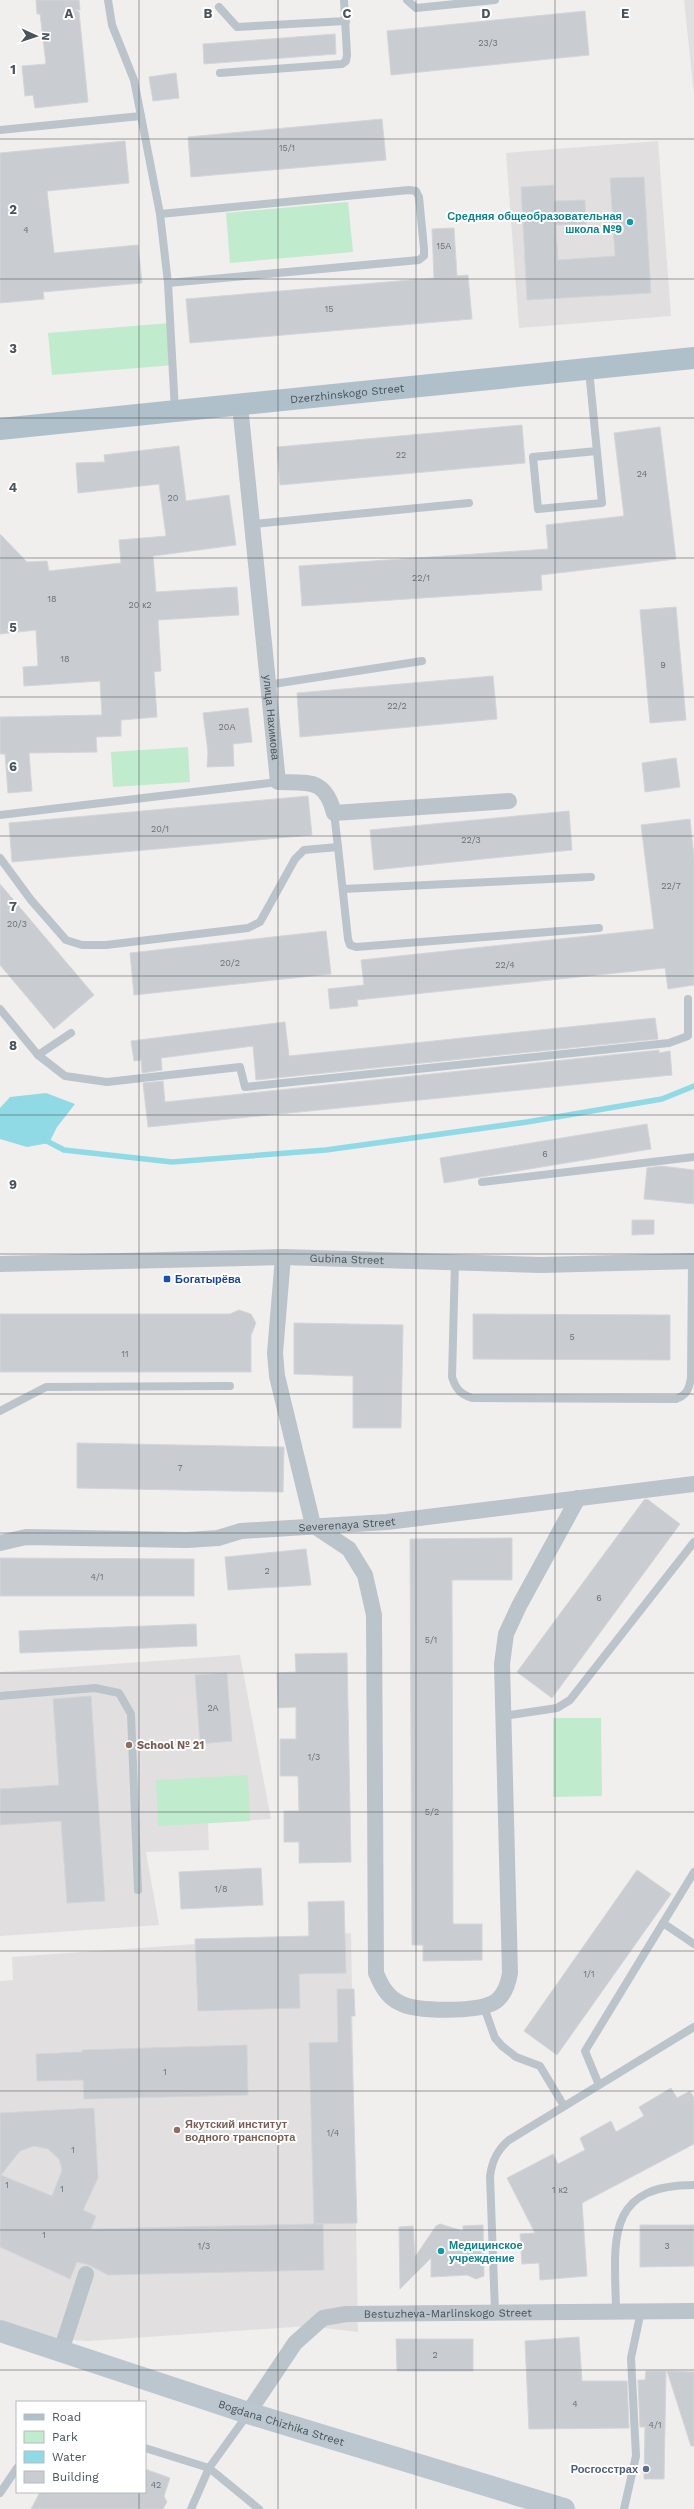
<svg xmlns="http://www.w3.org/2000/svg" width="694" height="2509" font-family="'Work Sans',sans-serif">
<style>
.education{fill:#e2dfe0}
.green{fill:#c0ebcd}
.water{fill:#90dae5}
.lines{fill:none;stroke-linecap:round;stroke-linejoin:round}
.stream{stroke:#90dae5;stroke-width:5.5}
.building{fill:#c9ccd1;stroke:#d3d5d9;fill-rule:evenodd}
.service{stroke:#bbc4ca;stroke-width:8}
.minor{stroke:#bbc4ca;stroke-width:16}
.secondary{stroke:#bbc6cf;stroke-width:22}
.primary{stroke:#b0c0cb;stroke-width:22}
.grid{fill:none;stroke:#48535a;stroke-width:1;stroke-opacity:0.55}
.culture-dot{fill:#0f9aa8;stroke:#fff;stroke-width:1.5}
.transit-dot{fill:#1a4fb4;stroke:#fff;stroke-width:1.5}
.education-dot{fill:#8d6e63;stroke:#fff;stroke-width:1.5}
.service-dot{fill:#5c6f8a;stroke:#fff;stroke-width:1.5}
.labels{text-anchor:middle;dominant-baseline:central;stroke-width:4;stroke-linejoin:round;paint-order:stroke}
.number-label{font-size:9px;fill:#687178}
.culture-label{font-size:11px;font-weight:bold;fill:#0d838f;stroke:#fff;text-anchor:end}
.street-label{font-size:11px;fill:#48535a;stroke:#fff}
.transit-label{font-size:11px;font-weight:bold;fill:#164399;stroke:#fff;text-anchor:start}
.education-label{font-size:11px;font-weight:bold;fill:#785e54;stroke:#fff;text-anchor:start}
.service-label{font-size:11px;font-weight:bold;fill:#4e5e75;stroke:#fff;text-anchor:end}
.grid-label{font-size:13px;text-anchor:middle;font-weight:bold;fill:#48535a;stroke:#fff;stroke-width:4;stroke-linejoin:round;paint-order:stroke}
</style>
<rect width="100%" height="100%" fill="#f1eeee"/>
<g class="education">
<polygon points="684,0 694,0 694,95"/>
<polygon points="658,141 671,316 519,328 506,153"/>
<polygon points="240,1655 271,1819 208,1823 209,1850 146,1852 159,1925 0,1936 0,1672"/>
<polygon points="351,1933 358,2332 308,2326 89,2341 37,2338 0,2330 0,1981 13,1980 12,1957"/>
</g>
<g class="green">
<polygon points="348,202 353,252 230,263 226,213"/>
<polygon points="170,323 174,365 52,375 48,333"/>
<polygon points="188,747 190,782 113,787 111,752"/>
<polygon points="553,1718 601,1718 602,1796 553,1797"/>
<polygon points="248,1775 250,1821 158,1826 156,1780"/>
</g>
<polygon class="water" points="46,1093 75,1104 57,1127 49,1143 27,1147 0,1139 0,1108 10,1097"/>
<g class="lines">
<polyline class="stream" points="43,1139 64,1150 172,1162 326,1150 527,1122 662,1099 694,1086"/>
</g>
<g class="building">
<polygon points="36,0 79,0 80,10 75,10 79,12 88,102 35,108 33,95 25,96 22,66 46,64 40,14 37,14"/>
<polygon points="585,11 589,55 391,75 387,31"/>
<polygon points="335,34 336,54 204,64 203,44"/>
<polygon points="176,73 179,98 153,101 149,77"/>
<polygon points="382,119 386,160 191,177 188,137"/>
<polygon points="125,141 129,183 47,191 54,253 138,245 142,283 43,292 44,299 0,303 0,153"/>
<polygon points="644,177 651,293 527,300 521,187 554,185 554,201 585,200 586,224 556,225 558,260 615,256 610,178"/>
<polygon points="454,228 457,276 468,275 472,319 190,343 186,299 434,278 432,229"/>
<polygon points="522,425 525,463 280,485 277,447"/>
<polygon points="660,427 676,559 541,575 542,590 302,606 299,566 548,549 546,525 624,516 614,433"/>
<polygon points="179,446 186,501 229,495 236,545 153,556 156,592 237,587 239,615 158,620 161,671 154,672 157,717 121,720 121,736 96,737 97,752 29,753 32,791 8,793 5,754 0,754 0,717 102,715 100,681 24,686 23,667 38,666 36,630 0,634 0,534 27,562 47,561 49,571 121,563 119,540 166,536 159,484 78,493 76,463 105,462 104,455"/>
<polygon points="676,607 686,720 650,723 640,610"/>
<polygon points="493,676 497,719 300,737 297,693"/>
<polygon points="248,708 252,742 233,744 234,766 207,767 208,752 203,713"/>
<polygon points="676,758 680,787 645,792 642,763"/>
<polygon points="308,796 312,835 12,862 9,823"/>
<polygon points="569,811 572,850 374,870 370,830"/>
<polygon points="690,819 694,858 694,985 668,989 665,968 357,1000 358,1006 330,1009 328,989 364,985 361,960 654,929 641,825"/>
<polygon points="0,884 94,995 54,1029 0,965"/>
<polygon points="326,931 331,974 134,995 130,953"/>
<polygon points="655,1018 658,1039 256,1080 253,1046 161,1058 162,1070 142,1073 141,1060 134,1061 131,1041 285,1022 289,1056"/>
<polygon points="659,1050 659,1053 670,1051 672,1075 148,1127 143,1083 163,1081 165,1102"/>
<polygon points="647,1124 651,1149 444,1183 440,1158"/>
<polygon points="661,1166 694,1170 694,1204 644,1199 647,1168"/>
<polygon points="632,1220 654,1220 654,1234 632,1235"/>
<polygon points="239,1310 251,1314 256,1323 251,1335 251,1372 0,1372 0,1314 230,1314"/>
<polygon points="473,1314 670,1315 670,1360 473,1359"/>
<polygon points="294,1323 403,1325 401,1428 353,1428 353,1376 294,1374"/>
<polygon points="77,1443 284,1447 283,1492 77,1488"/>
<polygon points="647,1499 680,1524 552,1698 517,1672 644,1500"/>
<polygon points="512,1538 512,1580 452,1580 453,1924 482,1924 482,1960 423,1961 423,1945 412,1945 410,1539"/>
<polygon points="306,1549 311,1585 228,1590 225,1557"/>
<polygon points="0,1558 194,1559 194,1596 0,1596"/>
<polygon points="196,1624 197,1646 20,1653 19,1631"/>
<polygon points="347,1653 351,1862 299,1863 299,1842 284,1842 284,1811 299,1811 298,1776 280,1776 280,1739 296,1739 296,1707 278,1708 277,1673 296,1672 295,1654"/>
<polygon points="227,1673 232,1741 200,1744 195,1675"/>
<polygon points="91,1696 105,1901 67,1903 61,1821 0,1825 0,1789 59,1785 53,1699"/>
<polygon points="261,1868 263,1905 181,1909 179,1872"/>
<polygon points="637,1870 671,1894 557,2055 524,2031"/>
<polygon points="344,1901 346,1973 299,1974 300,2008 198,2011 195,1939 309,1936 308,1902"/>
<path d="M337 1989H354L355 2016H351L357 2223 316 2224H323L324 2270 108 2275 89 2265 77 2262 70 2279 0 2247V2113L94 2108 98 2178 83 2210 96 2216 91 2229 314 2224 309 2043 338 2042ZM34 2146 48 2149 59 2159 62 2170 52 2196 1 2175 20 2151Z"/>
<polygon points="247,2045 248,2095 84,2099 83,2080 37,2081 36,2054 82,2052 82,2050"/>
<polygon points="671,2088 677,2098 690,2091 694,2098 694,2144 582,2203 587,2276 540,2280 539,2263 522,2264 520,2234 535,2233 507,2178 553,2154 558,2164 585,2150 580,2138 611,2121 616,2132 644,2116 639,2107"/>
<polygon points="440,2224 463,2231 463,2226 483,2225 484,2276 476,2279 467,2275 431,2277 431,2258 400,2289 399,2227 413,2226 415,2257 436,2226"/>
<polygon points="640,2225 694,2225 694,2266 640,2267"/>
<polygon points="579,2337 582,2381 627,2381 629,2428 529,2429 525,2341"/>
<polygon points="396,2339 473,2339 473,2371 397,2371"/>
<polygon points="646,2371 666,2371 664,2479 644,2479 645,2427 640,2427 638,2380 645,2380"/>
<polygon points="667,2371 694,2372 694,2446 691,2446"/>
<polygon points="145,2469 170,2478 164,2496 167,2502 163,2509 31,2509 40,2492 145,2492"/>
</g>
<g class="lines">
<g class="service">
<polyline points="108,0 112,25 134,80 160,214 168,283 175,411"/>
<polyline points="407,0 416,8 495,0"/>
<polyline points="219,7 237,27 346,21"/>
<polyline points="220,73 342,64 346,61 347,55 344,0"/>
<polyline points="0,130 141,116"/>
<polyline points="160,214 409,190 416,191 419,197 424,249 424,256 419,260 168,283"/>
<polyline points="589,370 602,503 538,509 533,457 597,451"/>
<polyline points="253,524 469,503"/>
<polyline points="267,685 422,661"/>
<polyline points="0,815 278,782"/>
<polyline points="338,847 348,939 350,945 356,947 599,928"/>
<polyline points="0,858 31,900 66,940 82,945 106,945 248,928 260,922 295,859 304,850 338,847 334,813"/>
<polyline points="343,889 591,877"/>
<polyline points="0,1009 38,1055 71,1033"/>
<polyline points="38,1055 65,1076 107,1082 240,1067 245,1087 669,1043 688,1036 688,999"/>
<polyline points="482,1182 694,1157"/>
<path d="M455 1262 452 1377C456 1389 460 1394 472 1398L676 1399C687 1395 689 1389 691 1378L692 1261"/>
<polyline points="0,1411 46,1387 230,1386"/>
<polyline points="0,1696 95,1688 119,1693 131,1714 138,1890"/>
<polyline points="504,1716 557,1708 570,1700 694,1542"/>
<polyline points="663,1923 694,1944"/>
<polyline points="484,2007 495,2038 502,2046 516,2057 540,2066 564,2106"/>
<polyline points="599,2085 585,2051 694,1872"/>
<path d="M616 2311C615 2243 603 2185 694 2185"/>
<path d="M495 2312 490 2176C492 2161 497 2150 509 2140L694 2027"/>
<polyline points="145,2448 209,2468 259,2509"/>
<polyline points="0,2493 17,2468"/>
<polyline points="191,2509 209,2468 248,2414"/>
<polyline points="624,2509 636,2456 631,2358 641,2311"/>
</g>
<g class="minor">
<path id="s1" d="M240 405 278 782C309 783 325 778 334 813L509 801"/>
<path d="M283 1257 275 1353 277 1376 313 1525 349 1549 365 1575 374 1615 376 1973C381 1985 387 1997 400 2003 416 2012 476 2012 493 2003 504 1997 508 1985 510 1973L502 1664 506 1634 519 1606 578 1498"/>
<path id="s2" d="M0 1264 283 1257 541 1265 694 1261"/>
<path id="s3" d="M0 1543 26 1537 187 1540 218 1538 241 1531 387 1522 694 1484"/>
<polyline points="61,2351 86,2274"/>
<path id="s4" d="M248 2413 295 2343 323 2318 346 2314 694 2311"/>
</g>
<path class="secondary" id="s5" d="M0 2331 248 2413 564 2509"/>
<path class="primary" id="s6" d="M0 429 694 358"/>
</g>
<path class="grid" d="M139 0V2402M278 0V2509M416 0V2509M555 0V2509M0 139H694M0 279H694M0 418H694M0 558H694M0 697H694M0 836H694M0 976H694M0 1115H694M0 1254H694M0 1394H694M0 1533H694M0 1673H694M0 1812H694M0 1951H694M0 2091H694M0 2230H694M0 2370H694M139 2492V2509"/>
<g class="culture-dot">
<circle cx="630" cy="222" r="4"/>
<circle cx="441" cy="2251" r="4"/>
</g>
<rect class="transit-dot" x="163" y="1275" width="8" height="8" rx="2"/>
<g class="education-dot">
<circle cx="129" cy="1745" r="4"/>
<circle cx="177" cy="2130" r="4"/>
</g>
<circle class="service-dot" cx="646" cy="2469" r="4"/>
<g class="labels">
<g class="number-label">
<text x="488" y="43">23/3</text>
<text x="287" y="148">15/1</text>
<text x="26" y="230">4</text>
<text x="444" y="246">15А</text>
<text x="329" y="309">15</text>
<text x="401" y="455">22</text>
<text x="642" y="474">24</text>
<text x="173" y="498">20</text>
<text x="421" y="578">22/1</text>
<text x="52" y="599">18</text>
<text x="140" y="605">20 к2</text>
<text x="65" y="659">18</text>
<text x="663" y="665">9</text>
<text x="397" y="706">22/2</text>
<text x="227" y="727">20А</text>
<text x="160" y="829">20/1</text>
<text x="471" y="840">22/3</text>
<text x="671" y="886">22/7</text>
<text x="17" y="924">20/3</text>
<text x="230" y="963">20/2</text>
<text x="505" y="965">22/4</text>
<text x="545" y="1154">6</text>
<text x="572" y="1337">5</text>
<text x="125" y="1354">11</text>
<text x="180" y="1468">7</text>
<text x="267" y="1571">2</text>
<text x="97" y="1577">4/1</text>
<text x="599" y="1598">6</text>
<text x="431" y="1640">5/1</text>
<text x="213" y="1708">2А</text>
<text x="314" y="1757">1/3</text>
<text x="432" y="1812">5/2</text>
<text x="221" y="1889">1/8</text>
<text x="589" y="1974">1/1</text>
<text x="165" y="2072">1</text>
<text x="333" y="2133">1/4</text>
<text x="73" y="2150">1</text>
<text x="7" y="2185">1</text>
<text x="62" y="2189">1</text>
<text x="560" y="2190">1 к2</text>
<text x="44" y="2235">1</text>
<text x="204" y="2246">1/3</text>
<text x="667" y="2246">3</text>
<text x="435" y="2355">2</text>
<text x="575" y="2404">4</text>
<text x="655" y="2425">4/1</text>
<text x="156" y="2485">42</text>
</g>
<g class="culture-label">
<text x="622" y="216">Средняя общеобразовательная<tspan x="622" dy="13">школа №9</tspan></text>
<text x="449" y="2245" text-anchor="start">Медицинское<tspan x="449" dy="13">учреждение</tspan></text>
</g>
<g class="street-label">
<text stroke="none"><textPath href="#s6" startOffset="349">Dzerzhinskogo Street</textPath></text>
<text stroke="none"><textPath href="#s1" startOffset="314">улица Нахимова</textPath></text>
<text stroke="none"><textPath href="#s2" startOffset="347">Gubina Street</textPath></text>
<text stroke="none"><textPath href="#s3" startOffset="349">Severenaya Street</textPath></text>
<text stroke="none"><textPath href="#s4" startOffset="247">Bestuzheva-Marlinskogo Street</textPath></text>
<text stroke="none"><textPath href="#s5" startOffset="296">Bogdana Chizhika Street</textPath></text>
</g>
<g class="transit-label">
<text x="175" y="1279">Богатырёва</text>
</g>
<g class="education-label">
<text x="137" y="1745">School № 21</text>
<text x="185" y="2124">Якутский институт<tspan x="185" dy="13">водного транспорта</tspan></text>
</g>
<g class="service-label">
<text x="638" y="2469">Росгосстрах</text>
</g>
</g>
<g class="grid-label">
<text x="69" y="18">A</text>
<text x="208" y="18">B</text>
<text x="347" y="18">C</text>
<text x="486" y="18">D</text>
<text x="625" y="18">E</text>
<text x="13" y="74">1</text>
<text x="13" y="214">2</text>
<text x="13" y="353">3</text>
<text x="13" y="492">4</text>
<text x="13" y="632">5</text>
<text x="13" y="771">6</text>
<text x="13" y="911">7</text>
<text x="13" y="1050">8</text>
<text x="13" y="1189">9</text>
</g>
<rect x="16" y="2401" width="130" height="92" fill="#ffffff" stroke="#b6babd"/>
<rect x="24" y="2414" width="20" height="6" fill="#b0c0cb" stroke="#b6babd"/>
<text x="52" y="2421" font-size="12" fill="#48535a">Road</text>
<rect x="24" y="2431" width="20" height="12" fill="#c0ebcd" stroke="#b6babd"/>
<text x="52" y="2441" font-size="12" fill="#48535a">Park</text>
<rect x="24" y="2451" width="20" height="12" fill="#90dae5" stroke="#b6babd"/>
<text x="52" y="2461" font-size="12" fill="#48535a">Water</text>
<rect x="24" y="2471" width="20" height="12" fill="#c9ccd1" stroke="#b6babd"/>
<text x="52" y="2481" font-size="12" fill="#48535a">Building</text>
<g transform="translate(36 36) rotate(93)" stroke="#ffffff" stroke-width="3" paint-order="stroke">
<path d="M0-3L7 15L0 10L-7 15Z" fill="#48535a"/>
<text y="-6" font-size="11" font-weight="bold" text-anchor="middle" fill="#48535a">N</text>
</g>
</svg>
